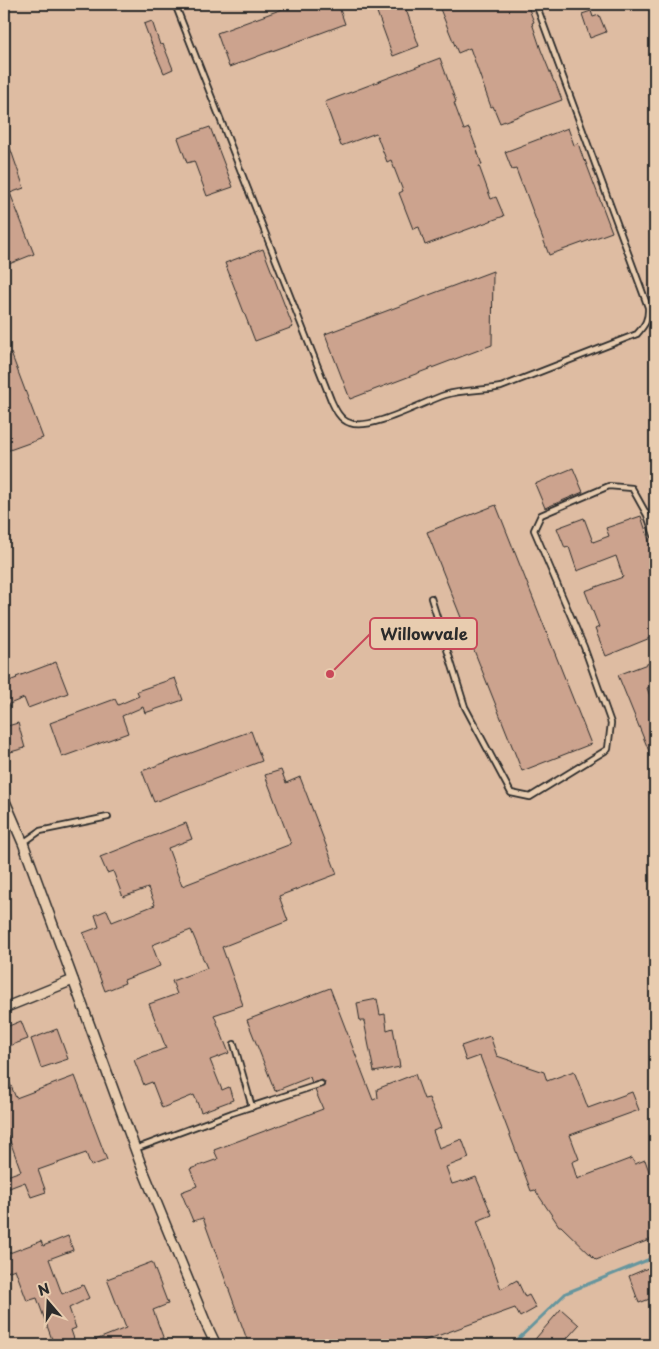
<svg xmlns="http://www.w3.org/2000/svg" width="659" height="1349" font-family="'Playpen Sans',sans-serif">
<style>
.built{fill:#debca2}
.lines{fill:none;stroke-linecap:round;stroke-linejoin:round}
.stream{stroke:#66969e;stroke-width:3}
.building{fill:#cca38e;stroke:#2b2b2b}
.service-casing{stroke:#2b2b2b;stroke-width:8}
.minor-casing{stroke:#2b2b2b;stroke-width:12}
.service{stroke:#e8ccaf;stroke-width:4.5}
.minor{stroke:#e8ccaf;stroke-width:9}
.leader{fill:none;stroke:#c94859;stroke-width:2}
.callout-dot{fill:#c94859;stroke:#e8ccaf;stroke-width:2}
.callout{fill:#e8ccaf;stroke:#c94859;stroke-width:2}
.callout-label{font-size:16px;text-anchor:middle;font-weight:bold;fill:#2b2b2b}
</style>
<rect width="100%" height="100%" fill="#ebcbae"/>
<filter id="ink" filterUnits="userSpaceOnUse"><feTurbulence type="fractalNoise" baseFrequency=".02" numOctaves="2"/><feDisplacementMap in="SourceGraphic" scale="10" xChannelSelector="R" yChannelSelector="G"/><feConvolveMatrix kernelMatrix="1 2 1 2 8 2 1 2 1" color-interpolation-filters="sRGB"/></filter>
<g filter="url(#ink)">
<rect class="built" x="4" y="4" width="651" height="1341"/>
<g class="lines">
<polyline class="stream" points="512,1345 566,1293 655,1257"/>
</g>
<g class="building">
<polygon points="296,4 338,4 345,24 229,67 217,33"/>
<polygon points="374,4 404,4 419,46 393,56"/>
<polygon points="438,4 527,4 534,22 532,23 541,50 554,82 555,82 562,100 500,123 493,106 491,107 470,48 458,53"/>
<polygon points="591,11 593,17 599,15 606,32 590,38 582,14"/>
<polygon points="152,21 160,45 163,44 173,69 164,73 150,40 144,24"/>
<polygon points="440,58 456,102 454,103 464,130 469,128 476,147 482,165 479,166 491,199 496,197 504,216 425,245 419,227 413,229 399,193 403,191 391,160 387,162 376,133 341,146 325,102"/>
<polygon points="210,127 233,187 207,196 194,161 187,163 178,138"/>
<polygon points="568,128 574,145 578,143 584,161 585,160 612,232 549,255 523,185 522,185 516,169 512,170 505,152"/>
<polygon points="5,133 24,188 10,193 34,254 4,266 4,134"/>
<polygon points="263,249 293,327 255,341 225,263"/>
<polygon points="493,271 492,345 350,399 325,334"/>
<polygon points="11,353 43,438 4,452 4,356"/>
<polygon points="573,468 583,492 545,508 535,484"/>
<polygon points="496,505 591,744 522,771 427,532"/>
<polygon points="641,516 655,559 655,636 606,656 595,629 599,627 585,591 623,577 616,556 577,571 569,547 565,548 557,528 584,518 593,542 609,536 606,528"/>
<polygon points="655,661 655,684 647,688 655,709 655,766 618,675"/>
<polygon points="56,662 68,693 28,708 24,698 7,705 4,697 4,683 17,678 16,677"/>
<polygon points="175,678 183,700 145,713 143,707 122,716 128,733 62,757 50,723 115,699 118,705 139,696 137,691"/>
<polygon points="18,723 25,748 7,753 4,742 4,727"/>
<polygon points="251,731 262,761 154,802 142,771"/>
<polygon points="281,770 286,783 300,777 337,874 279,896 288,921 222,947 243,1005 214,1015 229,1053 210,1060 222,1090 229,1087 233,1100 201,1112 194,1095 162,1108 152,1082 144,1085 134,1060 166,1048 149,1004 177,994 172,981 207,968 191,930 152,945 160,966 124,980 125,983 105,991 83,933 99,927 95,915 107,910 112,922 155,905 148,888 123,897 113,871 107,873 100,857 186,823 192,839 168,848 182,886 291,844 265,775"/>
<polygon points="330,988 373,1100 378,1098 377,1089 415,1074 424,1099 429,1098 441,1128 433,1131 439,1148 462,1139 469,1158 446,1167 452,1184 462,1181 463,1182 476,1177 492,1215 477,1221 501,1289 517,1280 525,1297 529,1295 536,1308 520,1317 515,1308 412,1345 249,1345 203,1218 193,1221 181,1192 197,1186 190,1169 218,1159 214,1150 323,1109 315,1090 324,1086 325,1082 322,1080 312,1083 310,1077 275,1091 247,1020"/>
<polygon points="377,999 380,1015 385,1014 387,1030 393,1028 400,1067 374,1072 364,1021 360,1021 357,1003"/>
<polygon points="21,1021 28,1039 4,1048 4,1028"/>
<polygon points="57,1029 68,1059 41,1068 31,1039"/>
<polygon points="490,1036 497,1056 544,1072 547,1081 574,1071 588,1108 632,1092 639,1110 570,1135 579,1159 572,1162 577,1179 632,1158 635,1164 645,1160 650,1174 655,1172 655,1238 596,1260 561,1226 559,1226 535,1190 531,1191 480,1056 466,1061 461,1046"/>
<polygon points="4,1069 16,1098 75,1076 107,1160 91,1166 86,1153 38,1170 46,1192 31,1197 25,1182 4,1190 4,1177 21,1171 4,1125"/>
<polygon points="68,1236 73,1250 49,1259 62,1294 83,1285 89,1298 69,1308 76,1328 71,1330 74,1339 54,1345 37,1298 27,1301 15,1269 4,1273 4,1255 41,1241 43,1246"/>
<polygon points="152,1262 168,1304 153,1310 166,1345 83,1345 126,1328 107,1279"/>
<polygon points="655,1265 655,1297 639,1303 629,1276"/>
<polygon points="561,1309 579,1325 561,1345 530,1345"/>
</g>
<g class="lines">
<g class="service-casing">
<g id="service">
<path d="M175 4 331 400C335 409 340 420 350 423 371 431 423 402 445 395 463 389 483 391 501 387L637 334C645 325 649 319 648 307L536 4"/>
<polyline points="431,598 465,707 511,793 530,797 608,749 611,723 584,647 534,530 541,515 609,486 632,488 647,515 655,538"/>
<polyline points="23,843 40,831 108,817"/>
<polyline points="234,1044 252,1107"/>
<polyline points="135,1149 232,1113 321,1084"/>
</g>
</g>
<g class="minor-casing">
<g id="minor">
<polyline points="4,799 23,843 141,1165 207,1326 216,1345"/>
<polyline points="4,1008 73,980"/>
</g>
</g>
<use href="#service" class="service"/>
<use href="#minor" class="minor"/>
</g>
</g>
<path class="leader" d="M330 674L370 634"/>
<circle class="callout-dot" cx="330" cy="674" r="5"/>
<rect class="callout" x="370" y="618" width="107" height="31" rx="5"/>
<g class="callout-label">
<text x="424" y="640">Willowvale</text>
</g>
<rect width="659" height="1349" fill="none" stroke="#e8ccaf" stroke-width="20"/>
<rect x="10" y="10" width="639" height="1329" fill="none" stroke="#2b2b2b" stroke-width="2" filter="url(#ink)"/>
<g transform="translate(48 1302) rotate(341)" stroke="#e8ccaf" stroke-width="4" paint-order="stroke">
<path d="M0-4L9 19L0 12L-9 19Z" fill="#2b2b2b"/>
<text y="-8" font-size="14" font-weight="bold" text-anchor="middle" fill="#2b2b2b">N</text>
</g>
</svg>
